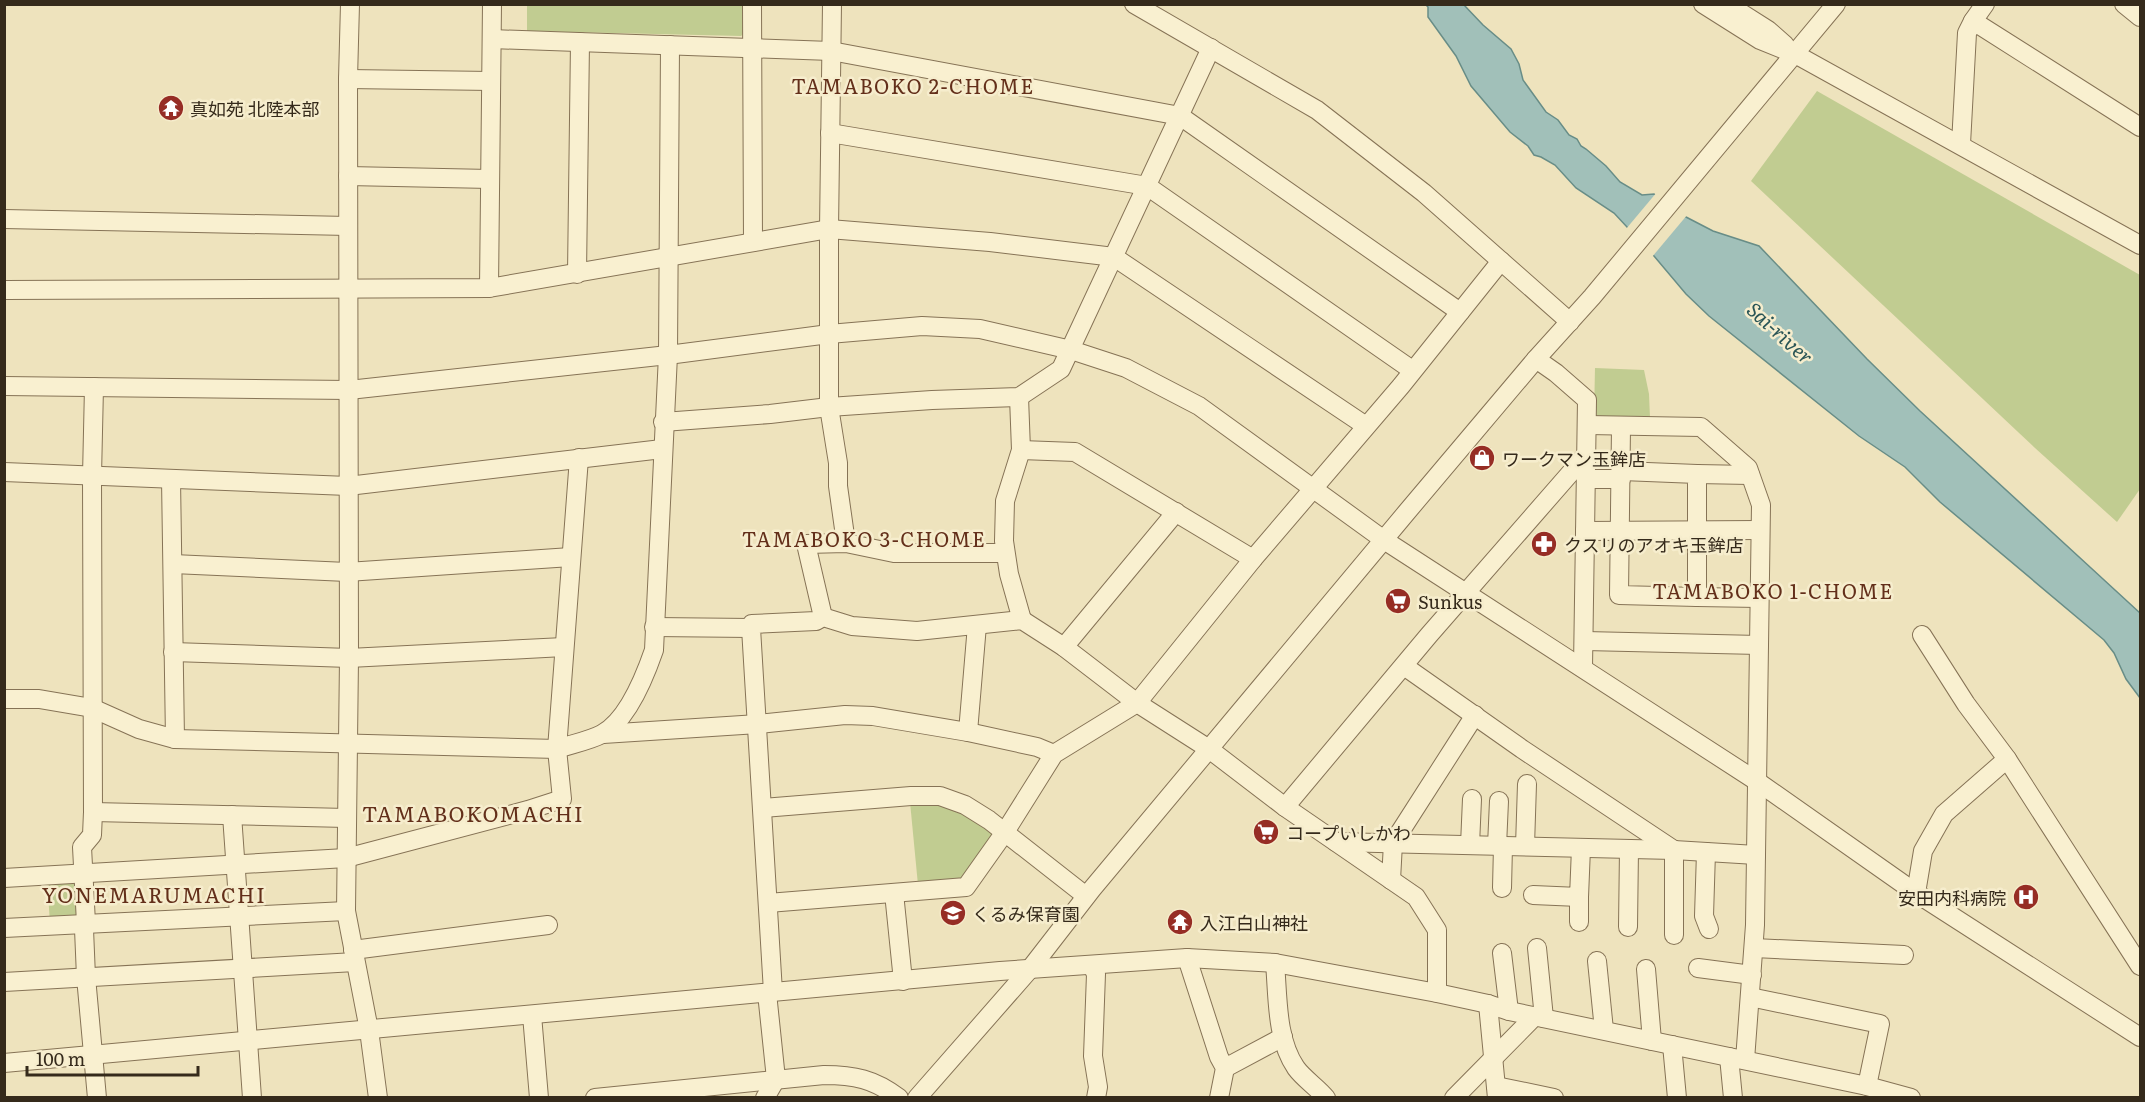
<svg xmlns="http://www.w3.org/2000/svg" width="2145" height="1102" font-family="Literata,'Noto Sans JP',serif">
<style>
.green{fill:#c1cc91}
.water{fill:#a1c0b9;stroke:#688d87;stroke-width:1.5}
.pier{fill:#eee3bd}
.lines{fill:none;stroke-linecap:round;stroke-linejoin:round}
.minor-casing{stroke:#867356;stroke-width:20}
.minor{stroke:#f9f0d0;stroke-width:18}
.labels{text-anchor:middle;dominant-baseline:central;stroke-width:5;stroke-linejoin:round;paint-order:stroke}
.poi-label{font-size:18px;fill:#352a1b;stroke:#f6edcd;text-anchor:start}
.neighbourhood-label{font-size:20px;letter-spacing:1.5px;fill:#632f1a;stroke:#f6edcd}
.water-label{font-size:20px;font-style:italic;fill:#2a5556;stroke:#f6edcd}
.quarter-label{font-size:21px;letter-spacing:1.5px;fill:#632f1a;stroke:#f6edcd}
</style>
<rect width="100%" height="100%" fill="#eee3bd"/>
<g class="green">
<polygon points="527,5 747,5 747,31 741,36 527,31"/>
<polygon points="1817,91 2140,275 2140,489 2117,522 2035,448 1751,181"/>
<polygon points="1595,368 1644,370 1649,394 1650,418 1620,419 1594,416"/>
<polygon points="910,802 940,803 959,810 994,831 994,836 966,880 918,885"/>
<polygon points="76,878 81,918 50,923 47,879"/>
</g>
<polygon class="water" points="1426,5 1464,5 1483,25 1511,49 1519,64 1523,80 1546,112 1558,120 1569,135 1577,139 1581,146 1586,149 1606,166 1620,182 1642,195 1654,194 1686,217 1713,231 1759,246 1867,359 1920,411 2140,613 2140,698 2126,679 2114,653 2104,640 1940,502 1905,467 1859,436 1709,316 1686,294 1654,256 1614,213 1576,188 1555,165 1541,157 1534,155 1528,146 1510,132 1471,86 1456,56 1428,17 1428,7"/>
<polygon class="pier" points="1657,192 1688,214 1652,257 1626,229"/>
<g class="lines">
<g class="minor-casing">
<g id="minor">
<polyline points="350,4 348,79 349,658 346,911 369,1030 378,1098"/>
<polyline points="752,4 753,242"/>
<polyline points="832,4 829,229 829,407 838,463 838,486 846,543"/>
<polyline points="1134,4 1317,110 1424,193 1570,322"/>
<polyline points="1703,4 1760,40 1795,54 2140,245"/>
<polyline points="1727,4 1768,30 1785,45"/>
<polyline points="2124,4 2140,17"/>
<polyline points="1973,21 1985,4"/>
<polyline points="492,39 831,51 1180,116 1460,312"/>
<polyline points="348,79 491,81"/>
<polyline points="830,133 1147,186 1412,370"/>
<polyline points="1961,144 1967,33 1973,21 2140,127"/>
<polyline points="348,176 490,179"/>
<polyline points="4,219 348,226"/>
<polyline points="577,274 580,42"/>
<polyline points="489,288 492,4"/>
<polyline points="4,290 489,288 829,229 990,242 1114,257 1366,426"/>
<polyline points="1536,359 1556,373 1587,400 1583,667"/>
<polyline points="4,386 349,390 668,355 829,334 922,326 980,329 1071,350 1126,368 1199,406 1384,540 1758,782 1916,893 2140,1037"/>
<polyline points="94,387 92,476 93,812 92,835 82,847 86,923 84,929 86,977 97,1098"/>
<polyline points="1019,397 1021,450 1005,501 1004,541 1009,574 1022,620"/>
<polyline points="663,422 770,414 829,407 932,400 1019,397 1061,369 1211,48"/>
<polyline points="1588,425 1701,427 1748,468 1761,505 1755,925 1745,1060"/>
<polyline points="1621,427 1619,595 1697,597"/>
<polyline points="1021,450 1075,452 1253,559"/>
<polyline points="1622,471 1697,474 1697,597 1759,598"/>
<polyline points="4,472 348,486 662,449"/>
<polyline points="1697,474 1750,475"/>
<polyline points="171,479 175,739"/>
<polyline points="1586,479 1621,479"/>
<polyline points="1585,531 1759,530"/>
<polyline points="173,564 347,572 571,557"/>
<polyline points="823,617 806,544 846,543 894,553 1005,553"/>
<polyline points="654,627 751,628"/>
<polyline points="1922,635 1966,704 2007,759 2140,966"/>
<polyline points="1585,641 1759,645"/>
<polyline points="1064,647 1176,512"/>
<polyline points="173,652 349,658 564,647"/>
<polyline points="1404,666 1522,749 1674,850"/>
<path d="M4 699H39L92 708 139 729 175 739 557 749C571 744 589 741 602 734 628 720 645 676 654 650L668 355 670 45"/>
<polyline points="968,732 977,625"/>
<polyline points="603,734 758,724 845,715 873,716 968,732 1037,747 1054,754"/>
<polyline points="1285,807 1429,635 1587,454"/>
<polyline points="763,808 911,796 940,796 965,805 989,820 1086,896"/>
<polyline points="93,812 346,818"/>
<polyline points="232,815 252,1098"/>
<polyline points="1336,842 1674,850 1756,855"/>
<polyline points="1470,845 1472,799"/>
<polyline points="1497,846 1499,801"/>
<polyline points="1525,846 1527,784"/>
<polyline points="1674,850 1674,935"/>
<polyline points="1706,852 1704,916 1709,929"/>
<polyline points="4,878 346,858 528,810 562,799 557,749 579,458"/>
<polyline points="1391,880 1393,843 1475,715"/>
<polyline points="1502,888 1503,846"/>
<polyline points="894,893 903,981"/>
<polyline points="1916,893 1923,851 1944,814 2007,759"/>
<polyline points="1533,895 1579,897 1581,848"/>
<polyline points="1579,897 1579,922"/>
<polyline points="768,903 966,887 1005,832 1054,754 1137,703 1253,559 1401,386 1501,261"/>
<polyline points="1628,927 1629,849"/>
<polyline points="4,928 346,911"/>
<polyline points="1537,948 1544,1018"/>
<polyline points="1754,948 1904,955"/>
<polyline points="353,950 548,925"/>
<polyline points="1502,953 1509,1011"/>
<polyline points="1187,958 1219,1057 1225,1068 1219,1098"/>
<polyline points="1597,961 1604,1030"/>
<path d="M1275 963C1278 997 1276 1039 1296 1068 1304 1079 1317 1087 1326 1098"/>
<polyline points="1092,966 1096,974 1093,1056 1098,1087 1096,1098"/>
<polyline points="1698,968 1752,975"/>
<polyline points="1646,969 1652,1041"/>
<polyline points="4,982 355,962"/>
<polyline points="773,992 751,628 752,624 816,621 823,617 852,626 917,631 1022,620 1064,647 1137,703 1209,749 1285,807 1416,897 1437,930 1437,993"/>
<polyline points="1750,997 1880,1024 1867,1086"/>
<polyline points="1488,1004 1497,1098"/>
<polyline points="532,1015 539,1098"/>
<polyline points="1672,1045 1677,1098"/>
<polyline points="1729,1057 1733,1098"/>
<polyline points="4,1063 1000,971 1187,958 1275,963 1437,993 1488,1004 1509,1011 1867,1086 1911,1098"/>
<polyline points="1225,1068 1283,1037"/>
<polyline points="1496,1086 1554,1098"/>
<path d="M595 1098 824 1075C854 1075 874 1079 899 1098"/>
<polyline points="765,1098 776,1079 767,993"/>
<polyline points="917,1098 1030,969 1092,889 1406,513 1536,359 1592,297 1836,4"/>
<polyline points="1454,1098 1535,1016"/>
</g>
</g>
<use href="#minor" class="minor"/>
</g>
<defs>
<g id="temple-disc" transform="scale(1.35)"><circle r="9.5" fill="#962d25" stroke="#f6edcd"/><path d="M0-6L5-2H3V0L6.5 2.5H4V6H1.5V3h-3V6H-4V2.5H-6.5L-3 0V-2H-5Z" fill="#fff"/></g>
<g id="shop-disc" transform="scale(1.35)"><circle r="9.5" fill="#962d25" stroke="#f6edcd"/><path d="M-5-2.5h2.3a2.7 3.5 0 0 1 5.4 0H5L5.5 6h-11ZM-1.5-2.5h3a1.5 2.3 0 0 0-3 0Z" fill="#fff"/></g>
<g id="pharmacy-disc" transform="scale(1.35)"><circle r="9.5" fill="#962d25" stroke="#f6edcd"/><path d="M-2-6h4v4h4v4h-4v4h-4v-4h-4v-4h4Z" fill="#fff"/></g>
<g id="supermarket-disc" transform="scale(1.35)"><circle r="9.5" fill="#962d25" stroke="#f6edcd"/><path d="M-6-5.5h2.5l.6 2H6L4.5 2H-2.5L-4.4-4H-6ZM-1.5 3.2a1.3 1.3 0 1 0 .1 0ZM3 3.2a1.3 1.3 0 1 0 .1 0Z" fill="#fff"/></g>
<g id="hospital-disc" transform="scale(1.35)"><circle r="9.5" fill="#962d25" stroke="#f6edcd"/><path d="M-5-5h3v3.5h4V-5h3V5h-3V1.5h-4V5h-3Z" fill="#fff"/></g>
<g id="school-disc" transform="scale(1.35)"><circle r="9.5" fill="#962d25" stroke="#f6edcd"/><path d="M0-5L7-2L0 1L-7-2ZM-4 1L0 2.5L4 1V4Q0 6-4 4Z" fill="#fff"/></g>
</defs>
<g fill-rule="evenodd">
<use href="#temple-disc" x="171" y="108"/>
<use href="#shop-disc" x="1482" y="458"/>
<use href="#pharmacy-disc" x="1544" y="544"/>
<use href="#supermarket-disc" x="1398" y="601"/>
<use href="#supermarket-disc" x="1266" y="832"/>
<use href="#hospital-disc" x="2026" y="897"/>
<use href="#school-disc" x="953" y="913"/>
<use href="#temple-disc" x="1180" y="922"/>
</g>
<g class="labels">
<g class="poi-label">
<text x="190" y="108">真如苑 北陸本部</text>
<text x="1502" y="458">ワークマン玉鉾店</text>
<text x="1564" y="544">クスリのアオキ玉鉾店</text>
<text x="1418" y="601">Sunkus</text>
<text x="1286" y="832">コープいしかわ</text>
<text x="2006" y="897" text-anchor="end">安田内科病院</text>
<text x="972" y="913">くるみ保育園</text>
<text x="1200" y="922">入江白山神社</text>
</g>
<g class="neighbourhood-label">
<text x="913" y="85">TAMABOKO 2-CHOME</text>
<text x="864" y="538">TAMABOKO 3-CHOME</text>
<text x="1773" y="590">TAMABOKO 1-CHOME</text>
</g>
<g class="water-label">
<text transform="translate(1781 332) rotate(42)">Sai-river</text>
</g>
<g class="quarter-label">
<text x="473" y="812">TAMABOKOMACHI</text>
<text x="154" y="893">YONEMARUMACHI</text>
</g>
</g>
<rect width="2145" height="1102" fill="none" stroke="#352a1b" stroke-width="12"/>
<path d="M27 1066v9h171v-9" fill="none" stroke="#352a1b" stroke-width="3"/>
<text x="36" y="1066" font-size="18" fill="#352a1b" stroke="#f6edcd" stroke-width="4.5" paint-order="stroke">100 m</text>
</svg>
